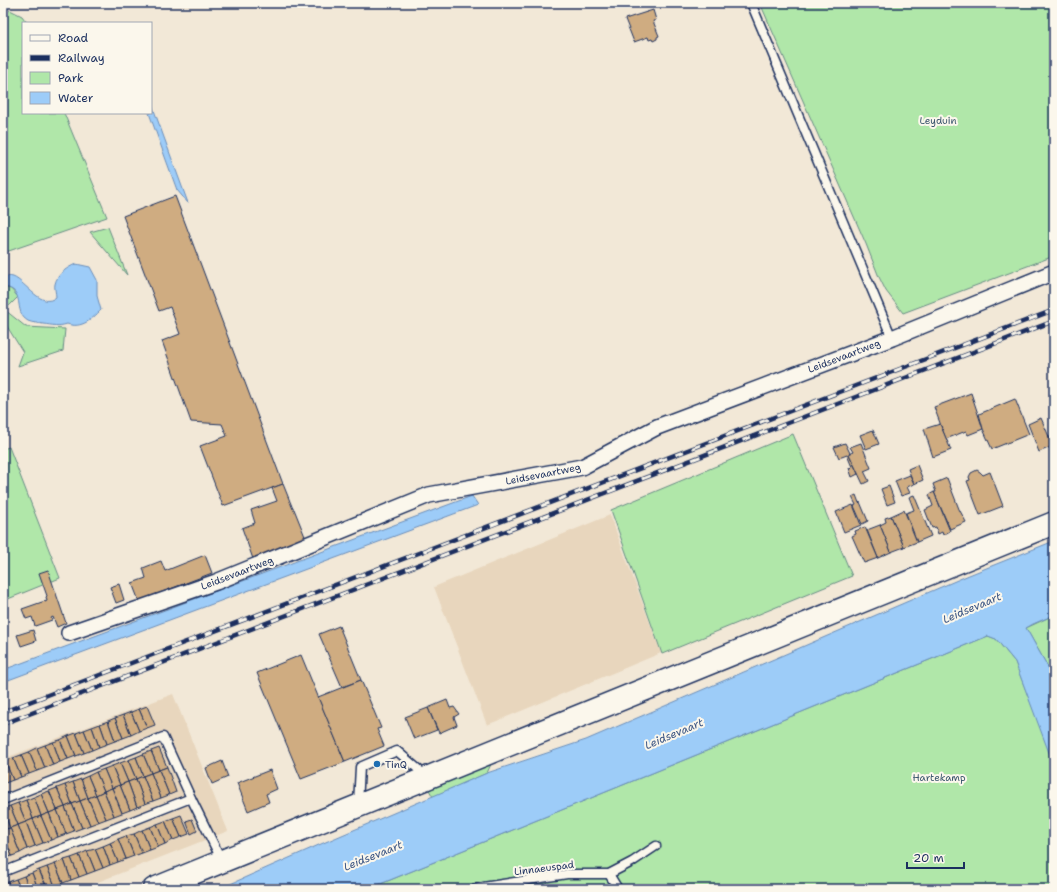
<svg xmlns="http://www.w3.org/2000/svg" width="1057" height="892" font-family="'Shantell Sans',sans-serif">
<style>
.built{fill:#e8d6bd}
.green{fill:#b0e7a9;stroke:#668b84}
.water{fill:#9dccf8;stroke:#698dba}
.building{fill:#cfac81;stroke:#1b2f5e}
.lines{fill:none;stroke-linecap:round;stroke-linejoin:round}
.lane-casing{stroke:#1b2f5e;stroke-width:11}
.street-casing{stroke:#1b2f5e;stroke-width:18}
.secondary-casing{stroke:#1b2f5e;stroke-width:25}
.lane{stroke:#fbf7ec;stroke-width:8}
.street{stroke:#fbf7ec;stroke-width:15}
.secondary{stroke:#fbf7ec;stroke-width:22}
.rail-casing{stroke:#1b2f5e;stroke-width:4.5}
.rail{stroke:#fbf7ec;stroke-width:3;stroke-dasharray:9;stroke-linecap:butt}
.poi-dot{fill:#1f6fb2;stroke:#fbf7ec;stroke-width:1.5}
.labels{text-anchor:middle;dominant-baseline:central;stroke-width:4;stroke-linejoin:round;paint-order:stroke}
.park-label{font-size:10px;fill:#39546d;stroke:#fbf7ec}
.street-label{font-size:10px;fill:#1b2f5e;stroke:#fbf7ec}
.poi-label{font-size:10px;fill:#1b2f5e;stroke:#fbf7ec;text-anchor:start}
.water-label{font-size:11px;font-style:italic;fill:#3c5684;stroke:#fbf7ec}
</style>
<rect width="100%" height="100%" fill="#f2e8d7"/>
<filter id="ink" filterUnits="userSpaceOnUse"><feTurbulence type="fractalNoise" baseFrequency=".025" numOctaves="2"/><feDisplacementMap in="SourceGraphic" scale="8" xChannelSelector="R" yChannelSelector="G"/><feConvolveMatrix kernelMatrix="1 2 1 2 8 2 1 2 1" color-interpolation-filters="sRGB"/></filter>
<g filter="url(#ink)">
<g class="built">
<polygon points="610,515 661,653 487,725 434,587"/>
<polygon points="173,694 228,831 80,889 3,889 3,759"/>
</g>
<g class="green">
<polygon points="760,3 1054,3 1054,256 903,313 886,291 879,277 866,244"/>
<polygon points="10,10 22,16 27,23 23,23 23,113 64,113 107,217 3,253 3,13"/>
<polygon points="108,227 127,275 90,232"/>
<polygon points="3,287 11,289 18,297 5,310 26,327 65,329 63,351 18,366 23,352 3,320"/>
<polygon points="793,434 852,576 662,654 611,510"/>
<polygon points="9,447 60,578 3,601 3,449"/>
<polygon points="1054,615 1054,683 1049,669 1026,628"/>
<polygon points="988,636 996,639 1015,662 1054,763 1054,889 368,889"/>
<polygon points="492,762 487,773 433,797 428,788"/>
</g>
<g class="water">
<polygon points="151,102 188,203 177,190 149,113 151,113"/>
<path d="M76 264 90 267 97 280V296L101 310C92 319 82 329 67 324 58 327 53 325 43 324 39 323 32 323 28 321 12 312 27 289 3 287V277C6 276 9 276 13 277 26 282 42 310 56 297 56 293 54 287 55 284 57 274 68 267 76 264Z"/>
<polygon points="472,496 478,505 3,682 3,670"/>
<polygon points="1054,541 1054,615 1033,624 1026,628 1049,669 1054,683 1054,766 1015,662 996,639 988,636 368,889 219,889 321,844 487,773 586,740 969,575"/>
</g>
<g class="building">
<polygon points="653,10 656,20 653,21 659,36 657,37 657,39 653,41 652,39 649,40 648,37 634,42 625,19"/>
<polygon points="175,196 283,484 223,506 200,446 227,436 222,424 191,422 162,341 180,334 170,307 159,311 123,216"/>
<polygon points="971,393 983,429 968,435 966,431 946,439 934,407"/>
<polygon points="1015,399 1029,434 992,449 983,429 979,414"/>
<polygon points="1041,418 1050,439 1054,437 1054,449 1053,446 1039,452 1028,424"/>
<polygon points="940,424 951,450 933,457 924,429"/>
<polygon points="873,430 879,444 866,449 860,435"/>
<polygon points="845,443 850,453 849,454 858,474 852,477 849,468 852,467 847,455 839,458 834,447"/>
<polygon points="861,443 871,468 864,471 869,481 863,484 849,454 853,452 850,447"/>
<polygon points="917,465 923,480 914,484 908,469"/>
<polygon points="977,470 980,472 983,475 990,472 1003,506 980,515 967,481 970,480 969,477 971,473"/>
<polygon points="910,475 914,484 907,487 910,493 901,496 895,481"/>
<polygon points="947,478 959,509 966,522 950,529 934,492 936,492 933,484"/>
<polygon points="283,484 293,509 294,509 306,539 253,559 242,528 255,523 251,510 277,501 272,488"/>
<polygon points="889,486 895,502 887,505 881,489"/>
<polygon points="934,492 950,531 943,535 942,532 938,534 936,527 932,528 925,510 933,506 929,495"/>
<polygon points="856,495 859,503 860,502 868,521 862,524 854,506 856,505 852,497"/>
<polygon points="914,495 931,536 917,542 906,513 914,510 909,497"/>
<polygon points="853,505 861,525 844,532 836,512"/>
<polygon points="904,510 917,542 904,547 891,516"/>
<polygon points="891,516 904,547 891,552 880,525 886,522 885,518"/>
<polygon points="880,525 891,552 878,558 867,530"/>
<polygon points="865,527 878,558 864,563 852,536 856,534 855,531"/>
<polygon points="205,555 212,573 139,601 132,583 146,578 143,568 161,561 165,571"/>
<polygon points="48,570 66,623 57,627 53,617 51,618 52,620 35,626 32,617 26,619 22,609 45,601 45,602 47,601 46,597 47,596 39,573"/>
<polygon points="119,584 124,600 116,603 110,587"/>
<polygon points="339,626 361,680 342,687 319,634"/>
<polygon points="33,630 36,641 21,646 17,635"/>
<polygon points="301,655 345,762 301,779 257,673"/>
<polygon points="361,680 381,728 377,729 384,746 345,762 318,697"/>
<polygon points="447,700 450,708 454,707 459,714 454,717 457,725 439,733 428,708"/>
<polygon points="147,706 155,725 147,728 139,709"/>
<polygon points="428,708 437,730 414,739 405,717"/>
<polygon points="139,709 147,728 139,731 131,712"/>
<polygon points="131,712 139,731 131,735 123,715"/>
<polygon points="123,715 131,735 123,738 115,718"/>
<polygon points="115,718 123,738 115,741 108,721"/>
<polygon points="108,721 115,741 107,744 100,724"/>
<polygon points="100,724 107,744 99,747 92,727"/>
<polygon points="92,727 99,747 92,750 84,730"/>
<polygon points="84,730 92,750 84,753 76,733"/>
<polygon points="76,733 84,753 76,756 68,736"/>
<polygon points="68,736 76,756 68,759 60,740"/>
<polygon points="60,740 68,759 60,762 53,742"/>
<polygon points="53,742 60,762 53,765 45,745"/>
<polygon points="45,745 53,765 45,768 37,748"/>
<polygon points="37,748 45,768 37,771 29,752"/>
<polygon points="159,748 167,767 159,770 151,751"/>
<polygon points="151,751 159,770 151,773 143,754"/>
<polygon points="29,752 37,771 29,774 21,755"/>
<polygon points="143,754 151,773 143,776 136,757"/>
<polygon points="21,755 29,774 21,777 13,758"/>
<polygon points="136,757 143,776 136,779 128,760"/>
<polygon points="13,758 21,777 13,780 5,761"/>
<polygon points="128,760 136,779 128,782 120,763"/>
<polygon points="5,761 13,780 5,783 3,778 3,762"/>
<polygon points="222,761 228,777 212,784 206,768"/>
<polygon points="120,763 128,782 120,785 112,766"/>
<polygon points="112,766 120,785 112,788 104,769"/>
<polygon points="167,767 176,792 169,795 159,770"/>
<polygon points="104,769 112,788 104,791 96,772"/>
<polygon points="159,770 169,795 161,798 151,773"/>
<polygon points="270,770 277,789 266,794 269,802 248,811 237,783"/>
<polygon points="96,772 104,791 96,795 88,776"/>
<polygon points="151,773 161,798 153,801 143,776"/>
<polygon points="88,776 96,795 88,798 81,779"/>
<polygon points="143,776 153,801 145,804 136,779"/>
<polygon points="81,779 88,798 80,801 73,782"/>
<polygon points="136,779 145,804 137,807 128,782"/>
<polygon points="73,782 80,801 72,804 65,785"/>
<polygon points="128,782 137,807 130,810 120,785"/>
<polygon points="65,785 72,804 65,807 57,788"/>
<polygon points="120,785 130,810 122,813 112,788"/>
<polygon points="57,788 65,807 57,810 49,791"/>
<polygon points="112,788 122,813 114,816 104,791"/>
<polygon points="49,791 57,810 49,813 41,794"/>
<polygon points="104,791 114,816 106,819 96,795"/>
<polygon points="41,794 49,813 41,816 34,797"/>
<polygon points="96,795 106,819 98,822 88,798"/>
<polygon points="34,797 41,816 33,819 26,800"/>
<polygon points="88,798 98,822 90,825 80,801"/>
<polygon points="26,800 33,819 26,822 18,803"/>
<polygon points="80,801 90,825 82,828 72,804"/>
<polygon points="18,803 26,822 18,825 10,806"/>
<polygon points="72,804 82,828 74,831 65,807"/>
<polygon points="10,806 18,825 10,828 3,809"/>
<polygon points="65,807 74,831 66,834 57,810"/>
<polygon points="57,810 66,834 58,837 49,813"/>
<polygon points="3,811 10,828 3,830"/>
<polygon points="49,813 58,837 51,840 41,816"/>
<polygon points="181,815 189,834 181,837 173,818"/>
<polygon points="41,816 51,840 43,843 33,819"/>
<polygon points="173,818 181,837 173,840 165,821"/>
<polygon points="33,819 43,843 35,846 26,822"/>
<polygon points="192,819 197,831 191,834 186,821"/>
<polygon points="165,821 173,840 165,844 157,824"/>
<polygon points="26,822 35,846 27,849 18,825"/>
<polygon points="157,824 165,844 158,847 150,827"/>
<polygon points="18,825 27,849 20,853 10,828"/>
<polygon points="150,827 158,847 150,850 142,830"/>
<polygon points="10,828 20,853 12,856 3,834 3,830"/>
<polygon points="142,830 150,850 142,853 134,834"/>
<polygon points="3,834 12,856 4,859 3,857"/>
<polygon points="134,834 142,853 134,856 126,836"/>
<polygon points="126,836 134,856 126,859 118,839"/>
<polygon points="118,839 126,859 118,862 110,843"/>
<polygon points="110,843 118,862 110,865 103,846"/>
<polygon points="103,846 110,865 103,868 95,849"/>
<polygon points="95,849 103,868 95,871 87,851"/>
<polygon points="87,851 95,871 87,874 79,855"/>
<polygon points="79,855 87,874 79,877 71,858"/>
<polygon points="71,858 79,877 71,880 64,860"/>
<polygon points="64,860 71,880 63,883 55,864"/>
<polygon points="55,864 63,883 55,886 47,867"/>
<polygon points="47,867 55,886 48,889 39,870"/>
<polygon points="39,870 47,889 38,889 32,873"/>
<polygon points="32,873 38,889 29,889 24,876"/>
<polygon points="24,876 29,889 20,889 16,879"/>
<polygon points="16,879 20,889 11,889 8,882"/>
<polygon points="8,882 11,889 3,889 3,884"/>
</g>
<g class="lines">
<g class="lane-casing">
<g id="lane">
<polyline points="751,3 892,338"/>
<polyline points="3,800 163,737 191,798 222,861"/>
<polyline points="358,804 360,767 397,751 426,776"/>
<polyline points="3,872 191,798"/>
<polyline points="609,874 618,889"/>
<polyline points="475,889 483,887 567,874 609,874 632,862 656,846"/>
</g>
</g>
<g class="street-casing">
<polyline id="street" points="69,633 216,582 429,495 582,467 657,427 892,338 1054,272"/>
</g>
<g class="secondary-casing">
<polyline id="secondary" points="154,889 1054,523"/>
</g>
<use href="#lane" class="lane"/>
<use href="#street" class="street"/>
<use href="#secondary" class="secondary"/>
<g class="rail-casing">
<g id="rail">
<polyline points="3,712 1054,310"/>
<polyline points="3,724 1054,321"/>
</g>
</g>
<use href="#rail" class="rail"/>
</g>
</g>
<circle class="poi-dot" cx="377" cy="764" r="4"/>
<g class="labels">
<g class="park-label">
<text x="938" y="120">Leyduin</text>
<text x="939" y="777">Hartekamp</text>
</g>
<g class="street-label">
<text transform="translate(844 356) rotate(-21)">Leidsevaartweg</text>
<text transform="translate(543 474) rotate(-11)">Leidsevaartweg</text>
<text transform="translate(237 573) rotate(-21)">Leidsevaartweg</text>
<text transform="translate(544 868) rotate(-7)">Linnaeuspad</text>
</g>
<g class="poi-label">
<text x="385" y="764">TinQ</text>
</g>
<g class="water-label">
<text transform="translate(972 608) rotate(-23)">Leidsevaart</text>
<text transform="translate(674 734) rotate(-23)">Leidsevaart</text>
<text transform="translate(373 856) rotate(-22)">Leidsevaart</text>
</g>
</g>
<rect width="1057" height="892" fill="none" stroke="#fbf7ec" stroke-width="16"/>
<rect x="8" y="8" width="1041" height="876" fill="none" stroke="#1b2f5e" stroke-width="1.5" filter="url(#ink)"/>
<rect x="22" y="22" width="130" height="92" fill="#fbf7ec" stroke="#a1a7b3"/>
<rect x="30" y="35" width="20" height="6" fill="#fbf7ec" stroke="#a1a7b3"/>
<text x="58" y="42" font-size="12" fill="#1b2f5e">Road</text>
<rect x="30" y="55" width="20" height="6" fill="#1b2f5e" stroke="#a1a7b3"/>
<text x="58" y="62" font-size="12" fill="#1b2f5e">Railway</text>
<rect x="30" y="72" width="20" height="12" fill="#b0e7a9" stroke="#a1a7b3"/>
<text x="58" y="82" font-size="12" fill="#1b2f5e">Park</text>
<rect x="30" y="92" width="20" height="12" fill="#9dccf8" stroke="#a1a7b3"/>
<text x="58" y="102" font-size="12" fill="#1b2f5e">Water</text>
<path d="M907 862v6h57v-6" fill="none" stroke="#1b2f5e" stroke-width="2"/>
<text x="913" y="862" font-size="12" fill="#1b2f5e" stroke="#fbf7ec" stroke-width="3" paint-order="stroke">20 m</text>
</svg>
